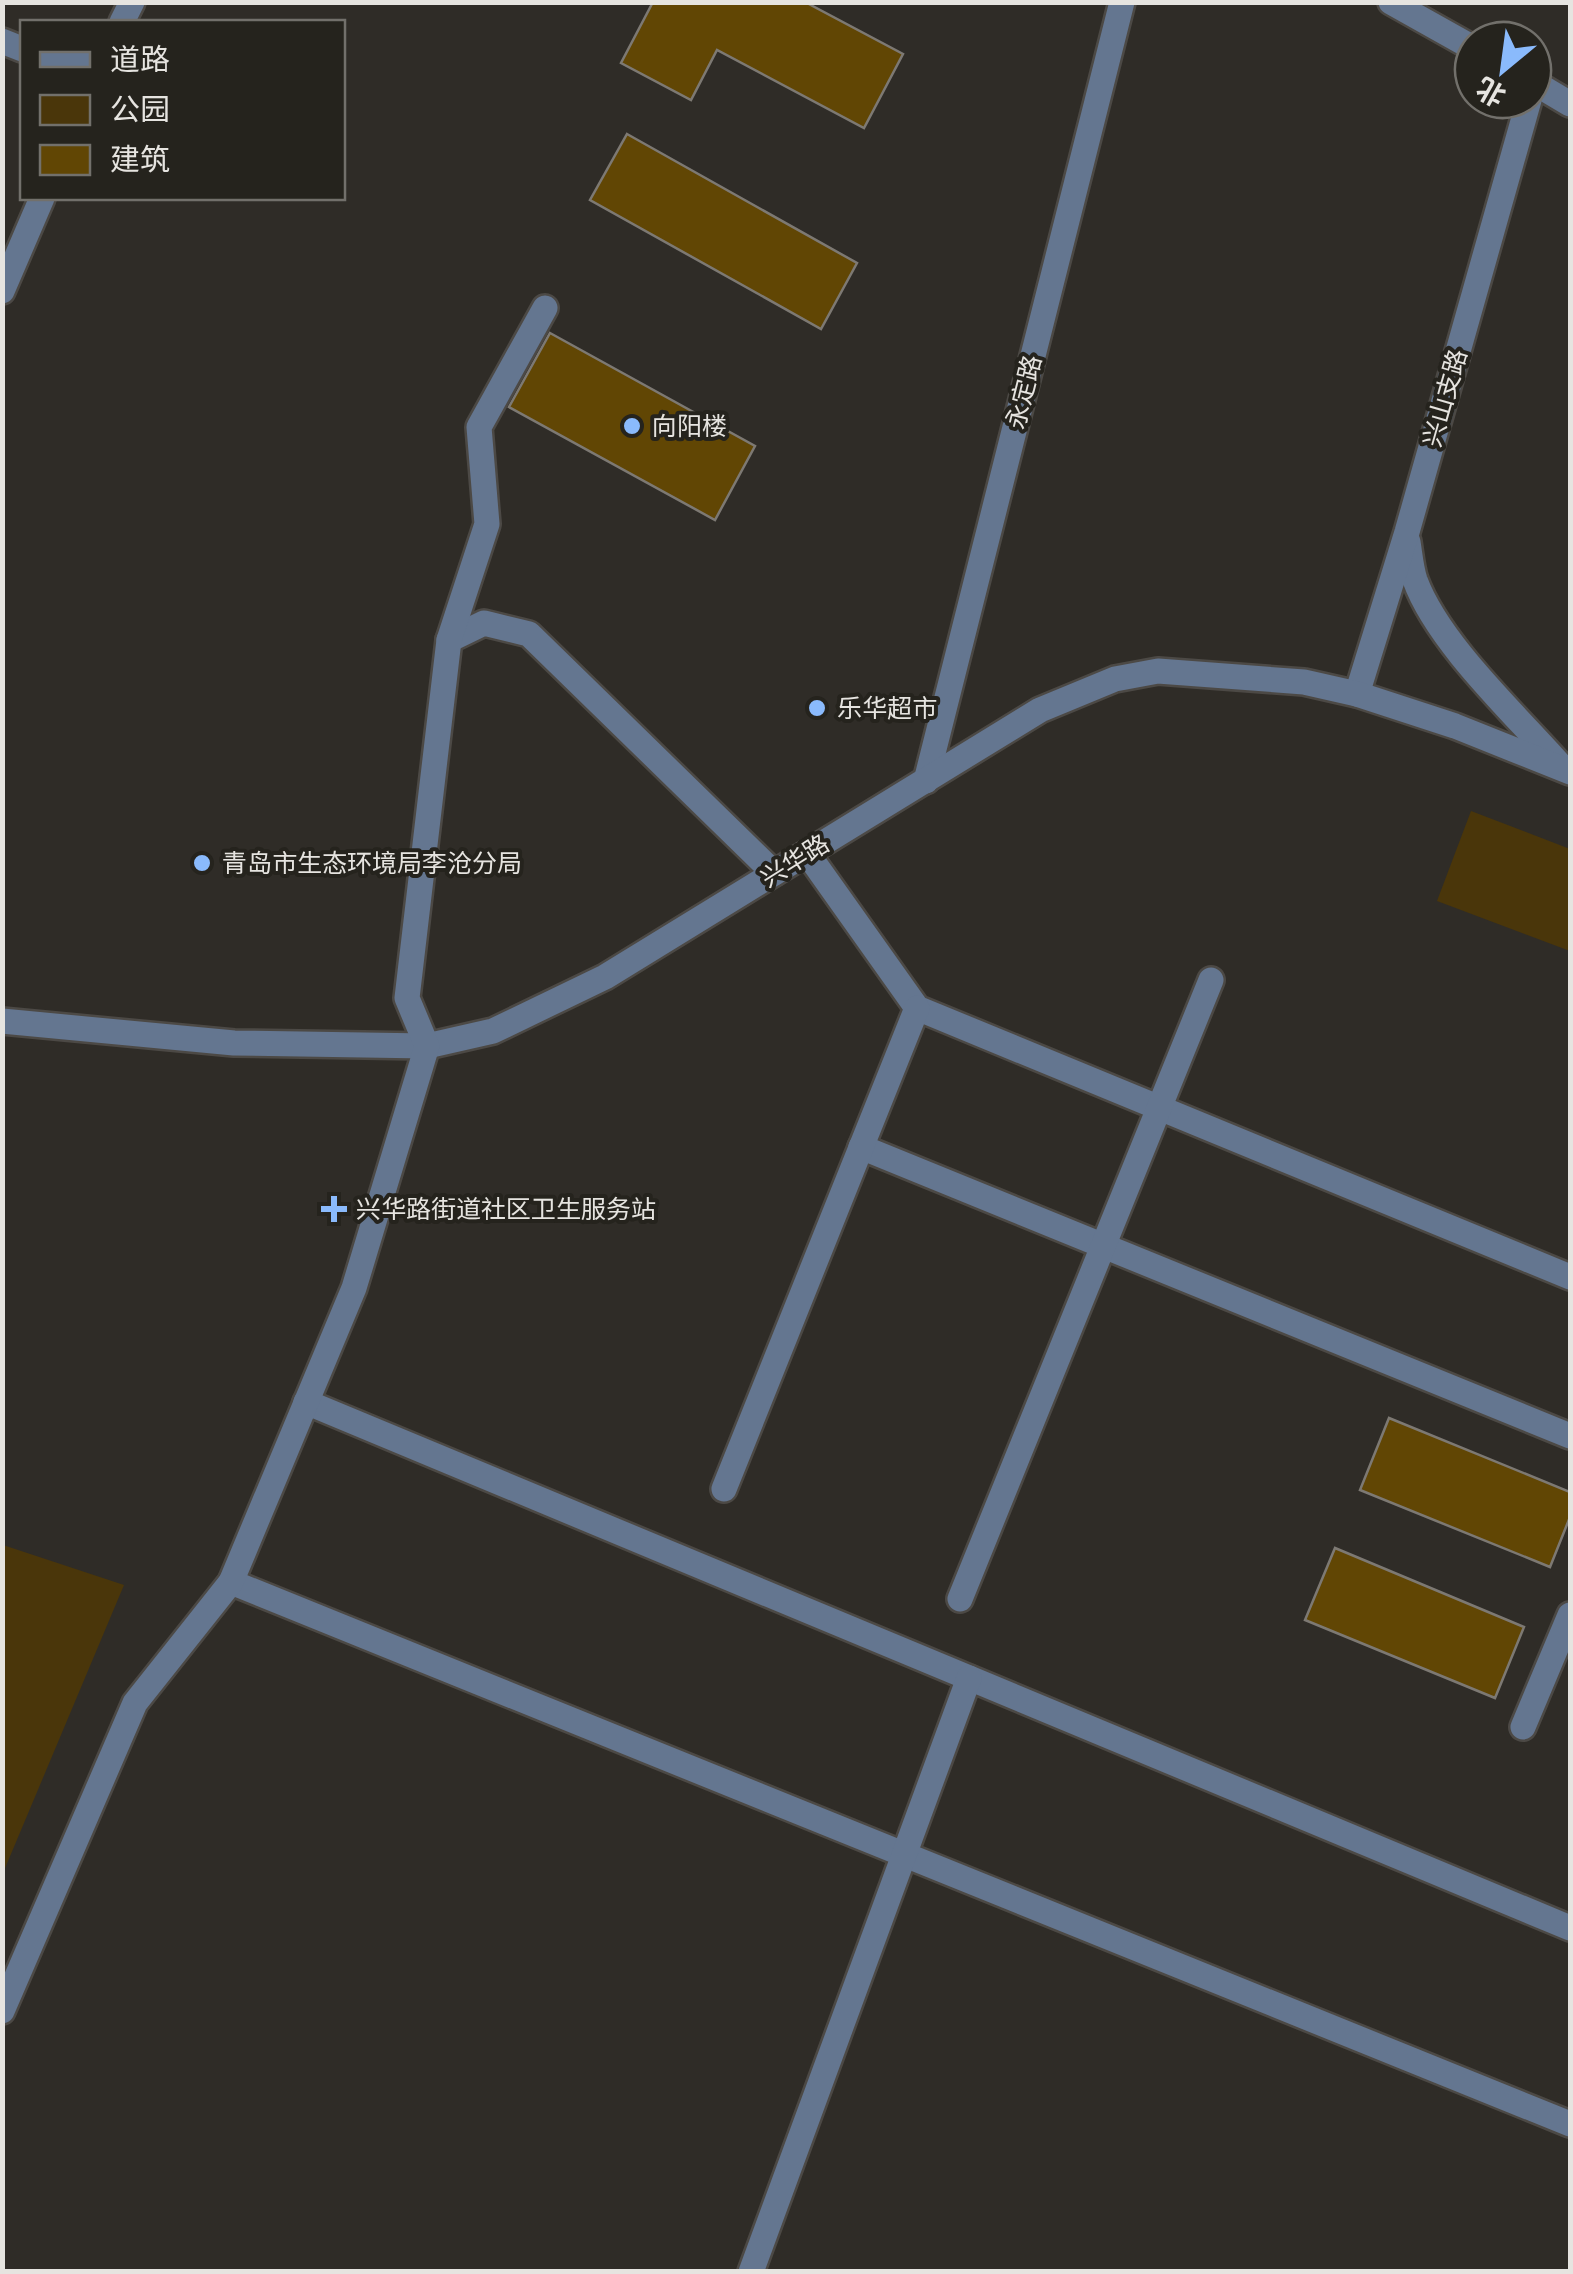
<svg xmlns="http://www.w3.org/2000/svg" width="1573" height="2274" font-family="'DM Sans','Noto Sans SC',sans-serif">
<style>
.green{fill:#4a360a}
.building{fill:#614604;stroke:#7d7973;stroke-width:2.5}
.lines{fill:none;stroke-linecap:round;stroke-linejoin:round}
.minor-casing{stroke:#4c4945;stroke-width:30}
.minor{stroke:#647690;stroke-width:25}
.poi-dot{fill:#8abafc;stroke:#25231d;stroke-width:4}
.labels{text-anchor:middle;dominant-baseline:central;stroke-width:8;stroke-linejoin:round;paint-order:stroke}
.street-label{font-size:25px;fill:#e6e4e0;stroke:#25231d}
.poi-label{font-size:25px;fill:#e6e4e0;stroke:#25231d;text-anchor:start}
</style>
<rect width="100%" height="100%" fill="#2f2c27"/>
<g class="green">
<polygon points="1471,811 1570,849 1570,951 1437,901"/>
<polygon points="3,1545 124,1585 3,1873 2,1545"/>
</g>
<g class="building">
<polygon points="653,2 805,2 903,54 864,128 717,50 691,100 621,63"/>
<polygon points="627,134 857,263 821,329 590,200"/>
<polygon points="550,333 755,446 715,520 509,407"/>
<polygon points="1389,1418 1570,1492 1570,1517 1550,1567 1360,1490"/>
<polygon points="1335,1548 1524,1627 1495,1698 1305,1620"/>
</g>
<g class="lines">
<g class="minor-casing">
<g id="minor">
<polyline points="1391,2 1473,48"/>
<polyline points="122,22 132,2"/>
<polyline points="2,41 22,49"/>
<polyline points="1533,82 1570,104"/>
<polyline points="2,291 42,198"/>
<path d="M1408 542C1410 554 1411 568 1415 580 1438 643 1515 714 1560 765"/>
<polyline points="449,640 484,623 529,634 774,873"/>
<polyline points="1357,694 1407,532 1529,100"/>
<polyline points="926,781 1122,2"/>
<polyline points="807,853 917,1008 1570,1277"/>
<polyline points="2,1021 234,1043 427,1046 493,1031 605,977 1040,710 1115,679 1158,671 1304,682 1357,694 1455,726 1570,772"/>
<polyline points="861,1147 1570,1436"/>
<polyline points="306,1402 1570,1928"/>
<polyline points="724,1489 917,1008"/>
<polyline points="231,1582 1570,2124"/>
<polyline points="960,1599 1211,980"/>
<polyline points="1523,1727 1570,1615"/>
<polyline points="2,2011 135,1703 231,1582 354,1288 427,1046 407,998 449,640 487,524 479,427 545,308"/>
<polyline points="751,2272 969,1678"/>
</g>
</g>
<use href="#minor" class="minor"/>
</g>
<g class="poi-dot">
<circle cx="632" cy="426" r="10"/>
<circle cx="817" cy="708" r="10"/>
<circle cx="202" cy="863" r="10"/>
<path d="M329 1194h10v10h10v10h-10v10h-10v-10h-10v-10h10z"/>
</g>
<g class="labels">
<g class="street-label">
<text transform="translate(1024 392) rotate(-76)">永定路</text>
<text transform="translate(1445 398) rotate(-74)">兴山支路</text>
<text transform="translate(795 861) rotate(-32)">兴华路</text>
</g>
<g class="poi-label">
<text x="652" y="426">向阳楼</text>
<text x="837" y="708">乐华超市</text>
<text x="222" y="863">青岛市生态环境局李沧分局</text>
<text x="356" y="1209">兴华路街道社区卫生服务站</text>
</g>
</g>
<rect width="1573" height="2274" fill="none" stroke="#e6e4e0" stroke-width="10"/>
<rect x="20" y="20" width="325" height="180" fill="#25231d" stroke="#72706b" stroke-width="2.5"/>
<rect x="40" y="52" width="50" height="15" fill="#647690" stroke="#72706b" stroke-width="2.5"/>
<text x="110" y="70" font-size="30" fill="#e6e4e0">道路</text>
<rect x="40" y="95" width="50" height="30" fill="#4a360a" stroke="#72706b" stroke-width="2.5"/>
<text x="110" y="120" font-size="30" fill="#e6e4e0">公园</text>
<rect x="40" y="145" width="50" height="30" fill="#614604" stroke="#72706b" stroke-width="2.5"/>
<text x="110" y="170" font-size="30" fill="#e6e4e0">建筑</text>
<g transform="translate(1503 70) rotate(209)"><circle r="48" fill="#25231d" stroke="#72706b" stroke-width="2.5"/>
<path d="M0-8L18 38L0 25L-18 38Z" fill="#8abafc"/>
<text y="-15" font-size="28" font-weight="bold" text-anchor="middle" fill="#e6e4e0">北</text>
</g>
</svg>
